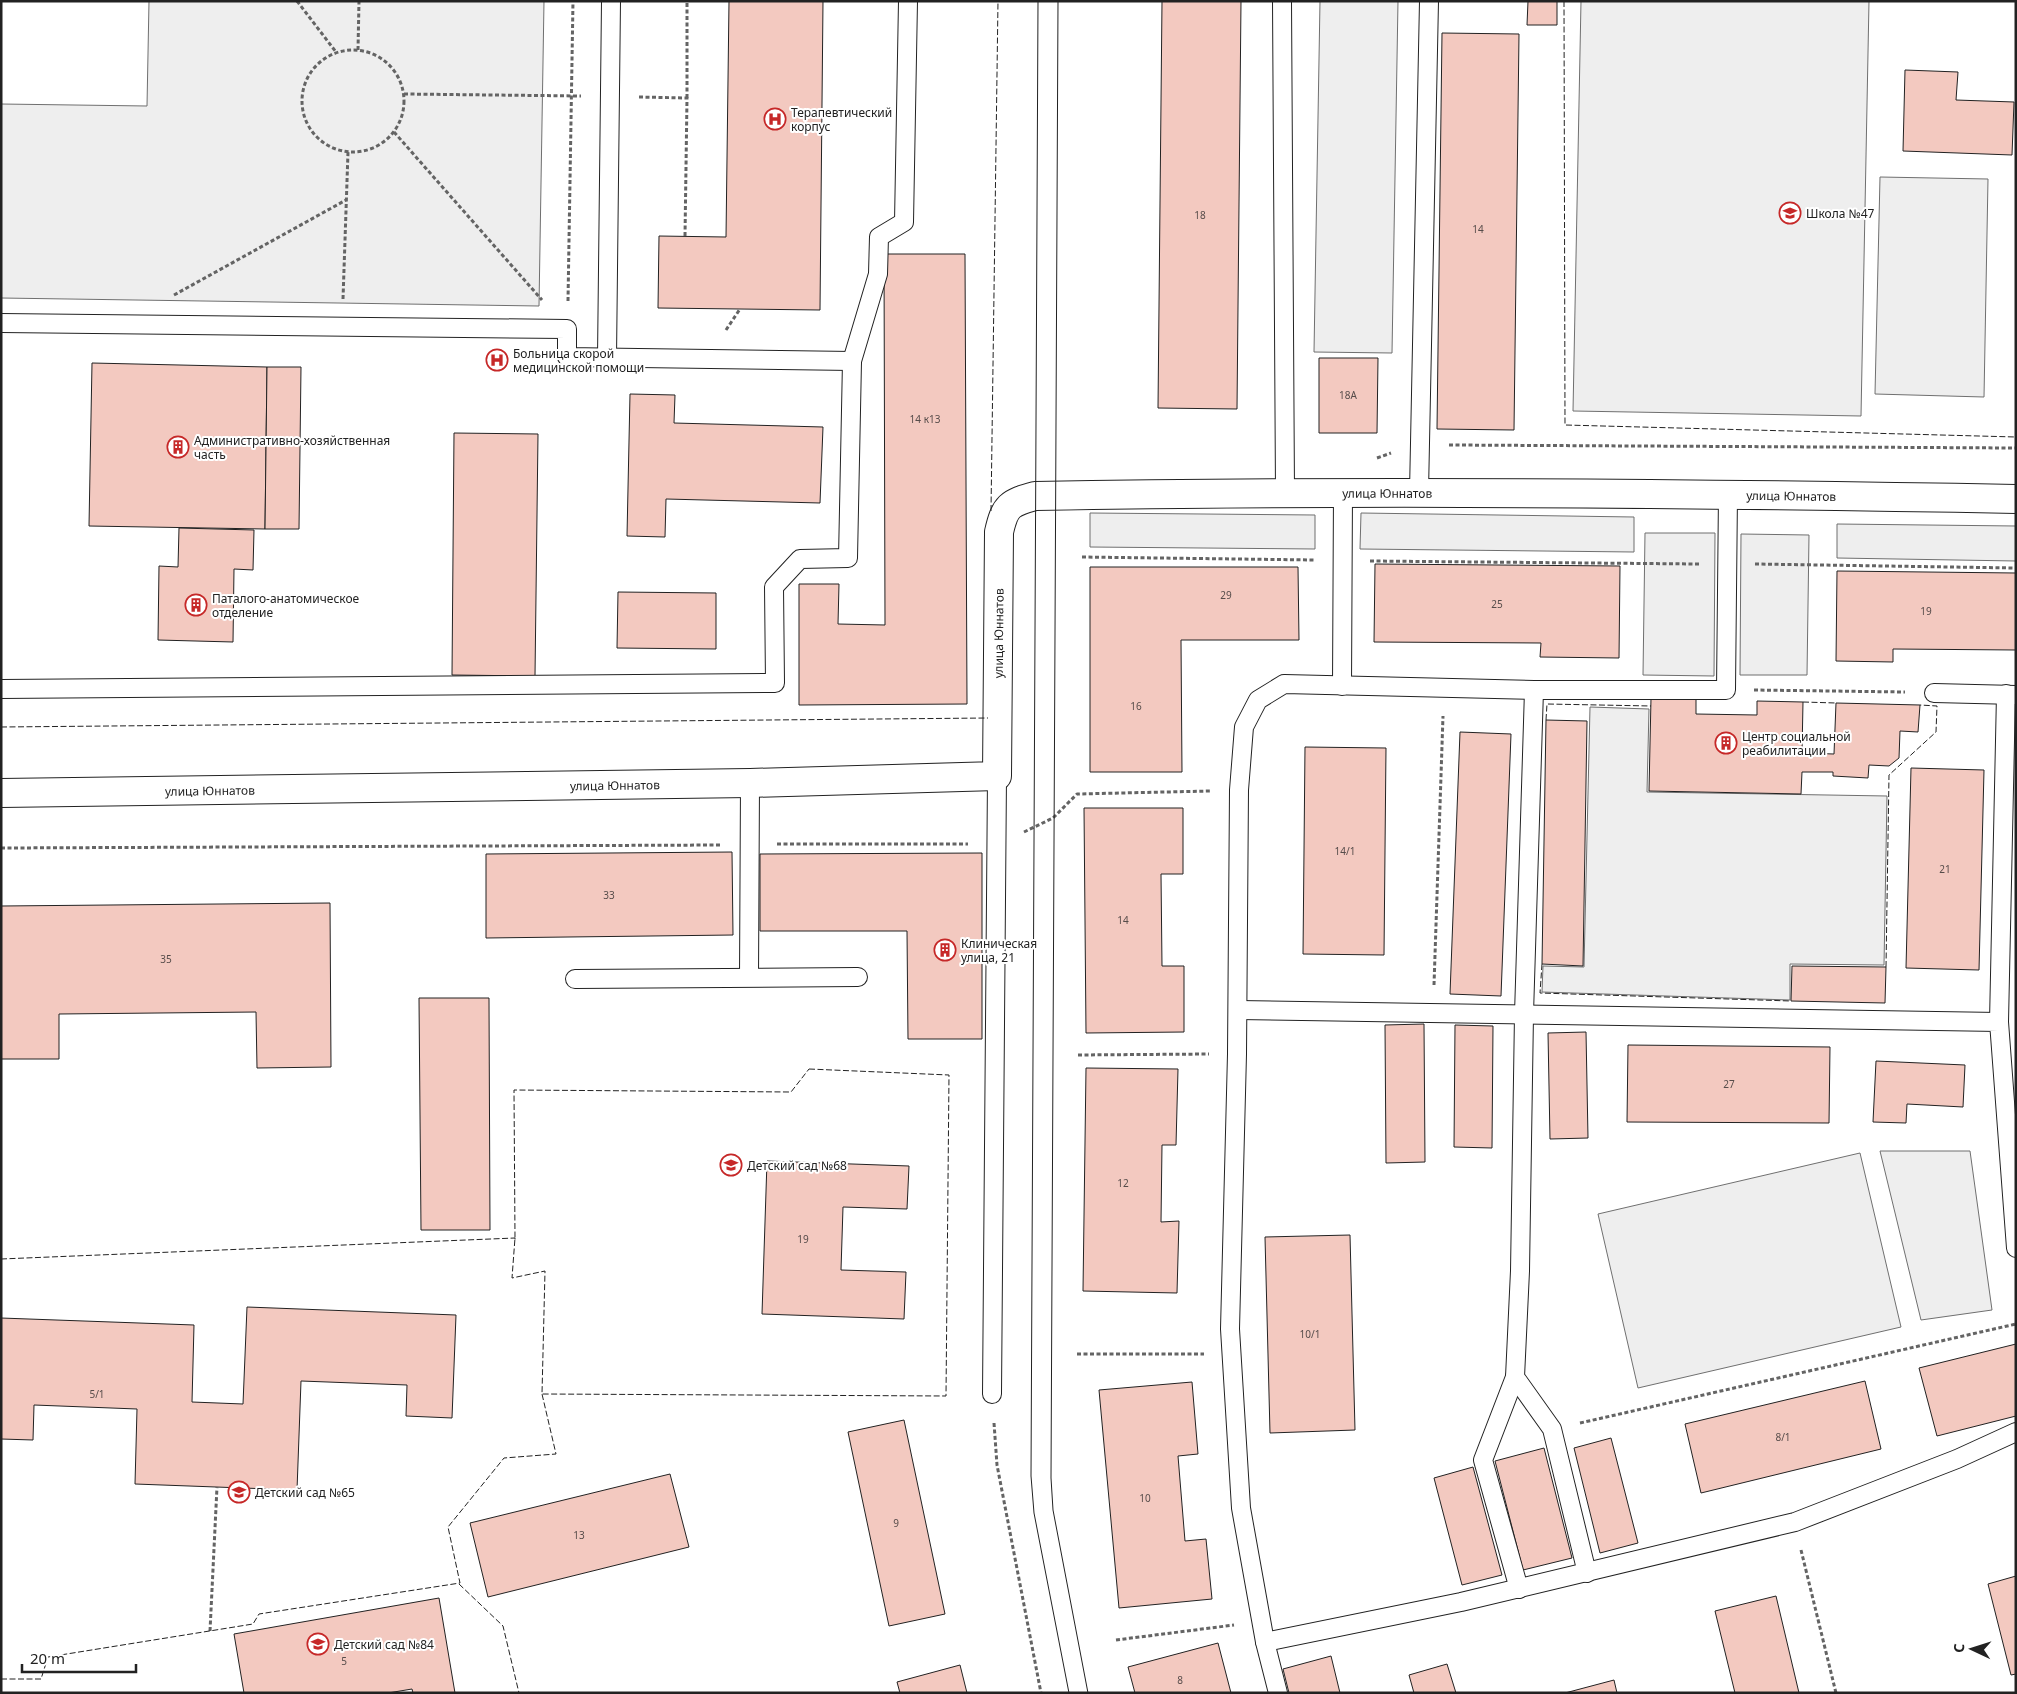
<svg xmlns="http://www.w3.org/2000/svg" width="2017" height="1694" font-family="'Noto Sans',sans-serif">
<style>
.green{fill:#eee;stroke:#6f6f6f}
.building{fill:#f3c9c0;stroke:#222}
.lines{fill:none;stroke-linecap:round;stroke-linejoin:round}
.lane-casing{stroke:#222;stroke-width:20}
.secondary-casing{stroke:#222;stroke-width:30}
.path{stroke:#646464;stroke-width:3;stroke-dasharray:4 2.5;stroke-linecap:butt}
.lane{stroke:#fff;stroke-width:18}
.secondary{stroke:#fff;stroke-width:28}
.tram{stroke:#222;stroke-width:1}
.fence{stroke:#222;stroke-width:1;stroke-dasharray:6 2.5;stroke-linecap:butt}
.labels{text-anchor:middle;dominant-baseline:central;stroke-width:4;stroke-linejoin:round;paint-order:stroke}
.number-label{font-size:10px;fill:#564c4a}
.poi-label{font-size:12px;fill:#222;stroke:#fff;text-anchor:start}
.street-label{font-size:12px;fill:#222;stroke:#fff}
</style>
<rect width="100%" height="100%" fill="#fff"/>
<g class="green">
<polygon points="149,1 544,1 539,306 1,298 1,104 147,106"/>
<polygon points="1320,1 1398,1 1392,353 1314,352"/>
<polygon points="1581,1 1869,1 1861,416 1573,411"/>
<polygon points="1880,177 1988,179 1984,397 1875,394"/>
<polygon points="1090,513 1315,515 1315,549 1090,547"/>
<polygon points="1361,513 1634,517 1634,552 1360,549"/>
<polygon points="1837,524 2016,526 2016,561 1837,558"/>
<polygon points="1645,533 1715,533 1714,676 1643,675"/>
<polygon points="1741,534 1809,535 1807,675 1740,675"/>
<polygon points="1590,707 1649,709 1647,792 1887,796 1884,965 1790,964 1790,1000 1542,992 1543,966 1584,967"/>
<polygon points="1880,1151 1970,1151 1992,1310 1921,1320"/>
<polygon points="1860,1153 1901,1327 1638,1388 1598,1214"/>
</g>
<g class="building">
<polygon points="729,1 823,1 820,310 658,308 659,236 726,237"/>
<polygon points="1162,1 1241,1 1237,409 1158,408"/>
<polygon points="1528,1 1557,1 1557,25 1527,25"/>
<polygon points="1442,33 1519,34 1514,430 1437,429"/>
<polygon points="1905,70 1958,72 1956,100 2014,102 2012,155 1903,151"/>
<polygon points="884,254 965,254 967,704 799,705 799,584 839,584 838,624 885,625"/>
<polygon points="1319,358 1378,358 1377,433 1319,433"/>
<polygon points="92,363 267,367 265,529 89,526"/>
<polygon points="267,367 301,367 299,529 265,529"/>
<polygon points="630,394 675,395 674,423 823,427 820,503 666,499 665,537 627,536"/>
<polygon points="454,433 538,434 535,676 452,675"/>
<polygon points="179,528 254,530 253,570 234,569 233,642 158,640 159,566 178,567"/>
<polygon points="1375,564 1620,566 1619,658 1540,657 1541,643 1374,642"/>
<polygon points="1090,567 1298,567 1299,640 1181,640 1182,772 1090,772"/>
<polygon points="1837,571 2016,573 2016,650 1893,649 1893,662 1836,661"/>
<polygon points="618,592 716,593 716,649 617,648"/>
<polygon points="1651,698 1696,699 1696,714 1757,715 1757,701 1803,702 1802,753 1834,754 1836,703 1920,705 1918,732 1900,731 1899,758 1889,766 1869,765 1868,778 1833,776 1833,772 1802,772 1801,794 1649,791"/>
<polygon points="1546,720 1587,721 1583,966 1542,964"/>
<polygon points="1460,732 1511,734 1501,996 1450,994"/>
<polygon points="1305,747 1386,748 1384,955 1303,954"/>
<polygon points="1911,768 1984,770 1979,970 1906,968"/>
<polygon points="1084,808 1183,808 1183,874 1161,874 1162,966 1184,966 1184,1032 1086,1033"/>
<polygon points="732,852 733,935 486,938 486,854"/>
<polygon points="982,853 982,1039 908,1039 907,931 760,931 760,854"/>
<polygon points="330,903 331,1067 257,1068 256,1012 59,1014 59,1059 1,1059 1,906"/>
<polygon points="1792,966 1886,967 1885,1003 1791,1001"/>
<polygon points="419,998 489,998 490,1230 421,1230"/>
<polygon points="1424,1024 1425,1162 1386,1163 1385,1025"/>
<polygon points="1455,1025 1493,1026 1492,1148 1454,1147"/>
<polygon points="1586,1032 1588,1138 1550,1139 1548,1033"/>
<polygon points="1628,1045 1830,1047 1829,1123 1627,1122"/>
<polygon points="1876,1061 1965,1065 1963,1107 1907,1104 1906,1123 1873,1122"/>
<polygon points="1086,1068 1178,1069 1176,1145 1162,1145 1161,1222 1179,1221 1177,1293 1083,1291"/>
<polygon points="767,1161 909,1166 907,1209 843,1207 841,1270 906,1272 904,1319 762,1314"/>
<polygon points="1350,1235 1355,1430 1270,1433 1265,1237"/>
<polygon points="247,1307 456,1315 452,1418 406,1416 407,1385 301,1381 297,1490 135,1484 137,1409 34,1405 33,1440 1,1439 1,1318 194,1325 192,1402 243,1404"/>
<polygon points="2016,1344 2016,1416 1937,1436 1919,1368"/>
<polygon points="1865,1381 1881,1449 1701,1493 1685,1424"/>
<polygon points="1192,1382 1198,1454 1178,1456 1185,1541 1206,1539 1212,1599 1119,1608 1099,1390"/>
<polygon points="904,1420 945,1614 889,1626 848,1432"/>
<polygon points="1611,1438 1638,1543 1600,1553 1574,1448"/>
<polygon points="1544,1448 1572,1558 1523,1570 1495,1461"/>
<polygon points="1473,1467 1502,1575 1462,1585 1434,1478"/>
<polygon points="670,1474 689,1547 488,1597 470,1523"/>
<polygon points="2016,1576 2016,1674 2011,1675 1988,1584"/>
<polygon points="1776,1596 1799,1693 1735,1693 1715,1611"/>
<polygon points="439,1598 455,1693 413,1693 412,1689 388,1693 244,1693 234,1634"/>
<polygon points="1218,1643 1231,1693 1135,1693 1128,1667"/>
<polygon points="1331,1656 1340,1693 1289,1693 1283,1669"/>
<polygon points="1447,1664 1456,1693 1414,1693 1409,1675"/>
<polygon points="960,1665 967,1693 900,1693 897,1682"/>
<polygon points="1614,1680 1617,1693 1565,1693"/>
</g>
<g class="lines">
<g class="lane-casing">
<g id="lane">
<polyline points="1282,1 1285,492"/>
<polyline points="1,323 567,329 567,357 852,361 878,274 879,237 904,222 908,1"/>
<polyline points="607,358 611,1"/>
<polyline points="1419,492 1429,1"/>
<polyline points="1342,686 1343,492"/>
<polyline points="1,689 775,683 774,587 800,559 848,558 852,361"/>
<polyline points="1534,690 1524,1014 1520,1271 1515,1377 1552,1429 1587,1573"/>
<polyline points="1934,693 2016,695"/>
<polyline points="749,977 750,783"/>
<polyline points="575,979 858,977"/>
<polyline points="1238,1010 1999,1022 2016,1248"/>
<polyline points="1999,1022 2006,694"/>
<polyline points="1515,1377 1483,1460 1519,1589"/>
<polyline points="992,1394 997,776"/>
<polyline points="1265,1642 1461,1602 1795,1522 1957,1459 2016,1432"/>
<polyline points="1278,1693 1265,1642 1241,1508 1230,1329 1237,1054 1239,790 1244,727 1258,700 1284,684 1534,690 1726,690 1728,493"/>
</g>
</g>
<g class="secondary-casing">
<g id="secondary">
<path id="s1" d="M1 793 750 783 997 776 999 532C1005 506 1009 503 1035 496 1362 490 1689 493 2016 499"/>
</g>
</g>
<g class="path">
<polyline points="297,1 336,52"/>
<polyline points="358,50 359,1"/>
<circle cx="353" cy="101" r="51"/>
<polyline points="404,94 581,96"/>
<polyline points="639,97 687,98 685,236"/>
<polyline points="687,98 687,1"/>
<polyline points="394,132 542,300"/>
<polyline points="174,295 346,200"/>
<polyline points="343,299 348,152"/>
<polyline points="568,301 573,1"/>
<polyline points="726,330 740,309"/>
<polyline points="1449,445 2016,448"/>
<polyline points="1377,458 1391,453"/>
<polyline points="1082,557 1314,560"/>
<polyline points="1370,561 1699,564"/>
<polyline points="1755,564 2016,568"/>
<polyline points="1754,690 1905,692"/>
<polyline points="1024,832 1053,818 1077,794 1210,791"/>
<polyline points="777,844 968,844"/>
<polyline points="1,848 721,845"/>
<polyline points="1434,985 1443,716"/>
<polyline points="1078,1055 1209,1054"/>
<polyline points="1077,1354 1204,1354"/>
<polyline points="994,1423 997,1465 1041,1693"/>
<polyline points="1580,1423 2016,1324"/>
<polyline points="1801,1550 1836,1693"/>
<polyline points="210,1631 217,1487"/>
<polyline points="1116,1640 1234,1625"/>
</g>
<use href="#lane" class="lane"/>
<use href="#secondary" class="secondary"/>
<g class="tram">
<polyline points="1038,1 1031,1476 1034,1513 1069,1693"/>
<polyline points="1058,1 1051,1478 1053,1510 1088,1693"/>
</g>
<g class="fence">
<polyline points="1564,1 1565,425 2016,437"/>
<polyline points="991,511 998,1"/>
<polyline points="1803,702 1836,703"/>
<polyline points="1546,720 1547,704 1651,706"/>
<polyline points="1,727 988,718"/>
<polyline points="1542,964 1540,993 1791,1001"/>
<polyline points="1886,967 1889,775 1936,732 1937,706 1920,705"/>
<polygon points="809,1069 949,1075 946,1396 542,1394 545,1271 512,1278 515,1238 514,1090 791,1092"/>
<polyline points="1,1259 515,1238 515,1240"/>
<polyline points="459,1584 503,1626 519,1693"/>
<polyline points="1,1679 41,1679 48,1657 253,1624 259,1614 460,1583 448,1527 504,1458 556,1454 542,1394"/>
</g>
</g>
<defs>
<g id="hospital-ring" transform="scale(1.125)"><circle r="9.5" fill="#fff" stroke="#c62828" stroke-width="1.5"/><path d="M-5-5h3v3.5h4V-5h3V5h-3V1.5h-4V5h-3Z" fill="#c62828"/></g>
<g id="school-ring" transform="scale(1.125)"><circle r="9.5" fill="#fff" stroke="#c62828" stroke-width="1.5"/><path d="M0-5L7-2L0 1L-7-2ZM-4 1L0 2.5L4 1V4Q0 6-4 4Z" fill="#c62828"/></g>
<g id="building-ring" transform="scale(1.125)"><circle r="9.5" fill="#fff" stroke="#c62828" stroke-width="1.5"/><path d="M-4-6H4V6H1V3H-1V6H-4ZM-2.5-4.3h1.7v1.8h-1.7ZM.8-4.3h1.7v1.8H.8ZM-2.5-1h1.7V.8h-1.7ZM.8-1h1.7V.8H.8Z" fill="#c62828"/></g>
</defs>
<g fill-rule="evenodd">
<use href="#hospital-ring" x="775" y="119"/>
<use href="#school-ring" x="1790" y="213"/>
<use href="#hospital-ring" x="497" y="360"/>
<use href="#building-ring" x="178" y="447"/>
<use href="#building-ring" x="196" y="605"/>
<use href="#building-ring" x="1726" y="743"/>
<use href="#building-ring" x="945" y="950"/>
<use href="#school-ring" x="731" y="1165"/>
<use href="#school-ring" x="239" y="1492"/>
<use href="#school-ring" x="318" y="1644"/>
</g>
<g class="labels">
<g class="number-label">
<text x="1200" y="215">18</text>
<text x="1478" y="229">14</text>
<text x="1348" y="395">18А</text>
<text x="925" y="419">14 к13</text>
<text x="1226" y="595">29</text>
<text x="1497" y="604">25</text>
<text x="1926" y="611">19</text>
<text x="1136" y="706">16</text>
<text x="1345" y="851">14/1</text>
<text x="1945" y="869">21</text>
<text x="609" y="895">33</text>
<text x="1123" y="920">14</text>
<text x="166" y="959">35</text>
<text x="1729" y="1084">27</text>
<text x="1123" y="1183">12</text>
<text x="803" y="1239">19</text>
<text x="1310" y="1334">10/1</text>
<text x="97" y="1394">5/1</text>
<text x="1783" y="1437">8/1</text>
<text x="1145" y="1498">10</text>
<text x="896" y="1523">9</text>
<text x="579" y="1535">13</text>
<text x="344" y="1661">5</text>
<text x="1180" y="1680">8</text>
</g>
<g class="poi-label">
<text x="791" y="112">Терапевтический<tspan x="791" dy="14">корпус</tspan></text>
<text x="1806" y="213">Школа №47</text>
<text x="513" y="353">Больница скорой<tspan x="513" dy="14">медицинской помощи</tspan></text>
<text x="194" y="440">Административно-хозяйственная<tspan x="194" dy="14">часть</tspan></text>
<text x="212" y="598">Паталого-анатомическое<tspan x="212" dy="14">отделение</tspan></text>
<text x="1742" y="736">Центр социальной<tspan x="1742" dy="14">реабилитации</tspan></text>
<text x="961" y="943">Клиническая<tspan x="961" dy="14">улица, 21</tspan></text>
<text x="747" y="1165">Детский сад №68</text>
<text x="255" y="1492">Детский сад №65</text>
<text x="334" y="1644">Детский сад №84</text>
</g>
<g class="street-label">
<text stroke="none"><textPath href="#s1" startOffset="1648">улица Юннатов</textPath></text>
<text stroke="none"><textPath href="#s1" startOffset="2052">улица Юннатов</textPath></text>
<text stroke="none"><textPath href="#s1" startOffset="1139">улица Юннатов</textPath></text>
<text stroke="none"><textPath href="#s1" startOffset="614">улица Юннатов</textPath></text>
<text stroke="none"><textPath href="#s1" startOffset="209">улица Юннатов</textPath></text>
</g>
</g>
<rect width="2017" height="1694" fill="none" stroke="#222222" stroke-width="5"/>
<g transform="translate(1972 1649) rotate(274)" stroke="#ffffff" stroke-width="4" paint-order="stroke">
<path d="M0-4L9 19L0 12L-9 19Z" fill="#222222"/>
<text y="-8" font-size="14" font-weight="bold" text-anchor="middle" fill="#222222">С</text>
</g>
<path d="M22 1664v8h114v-8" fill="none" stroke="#222222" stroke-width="2.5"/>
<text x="30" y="1664" font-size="15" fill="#222222" stroke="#ffffff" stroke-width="4" paint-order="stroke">20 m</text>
</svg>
